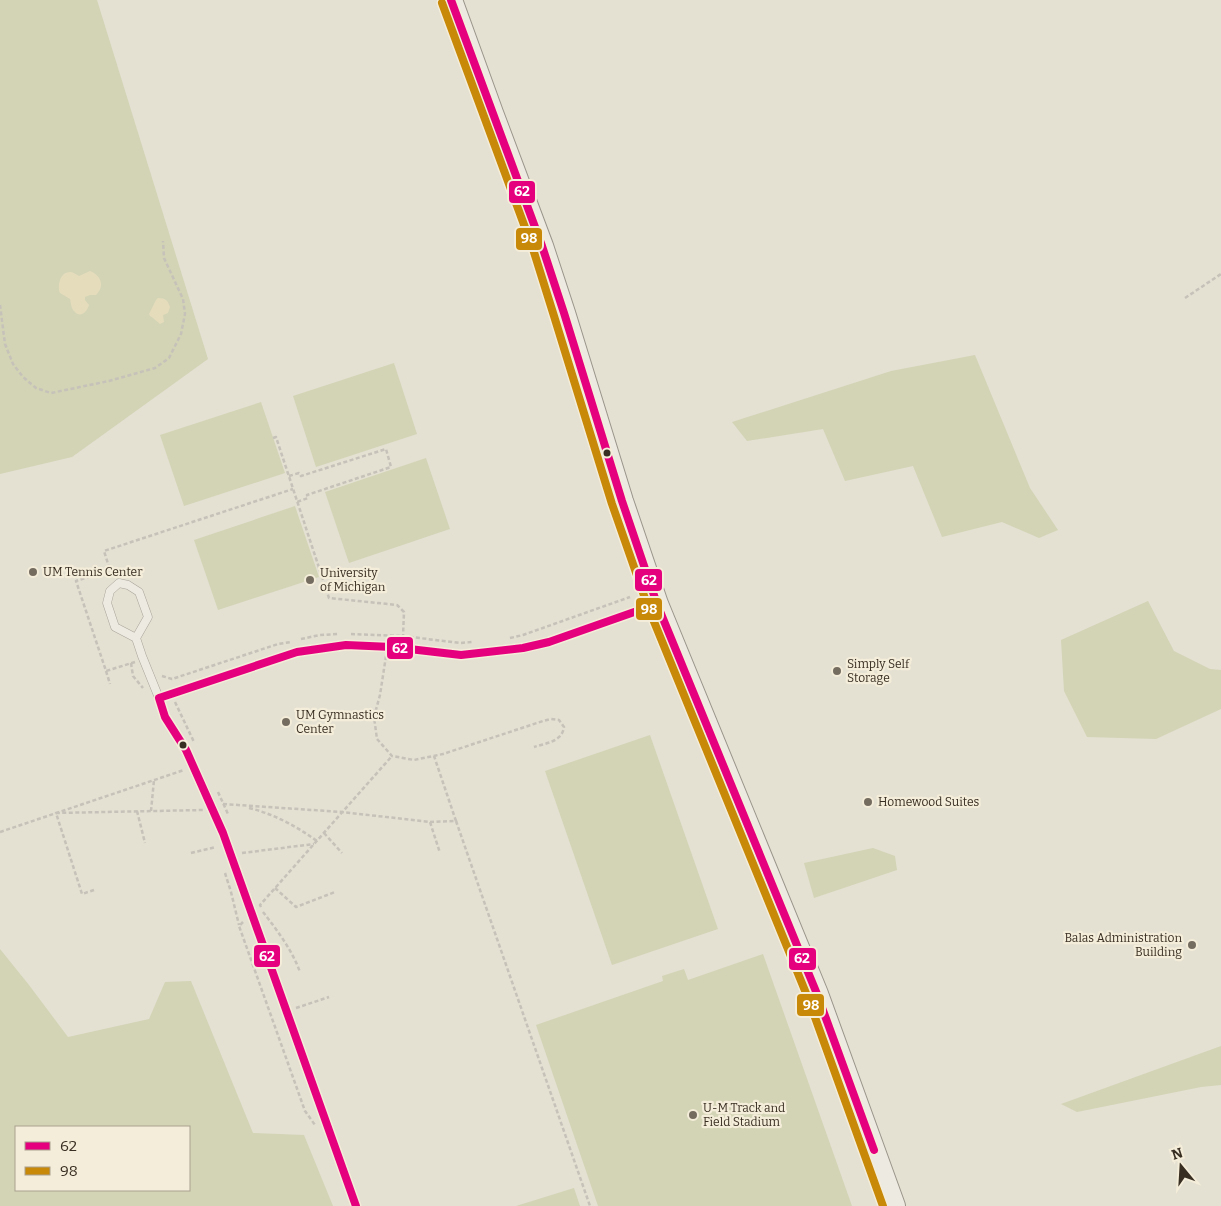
<svg xmlns="http://www.w3.org/2000/svg" width="1221" height="1206" font-family="Bitter,serif">
<style>
.green{fill:#d2d4b5;fill-rule:evenodd}
.sand{fill:#e5dcbc}
.lines{fill:none;stroke-linecap:round;stroke-linejoin:round}
.lane-casing{stroke:#aaa59a;stroke-width:9}
.secondary-casing{stroke:#9a958a;stroke-width:24}
.path{stroke:#c6c2b9;stroke-width:2.5;stroke-dasharray:4 2.5;stroke-linecap:butt}
.lane{stroke:#edeae2;stroke-width:8}
.secondary{stroke:#edeae2;stroke-width:22}
.bus-1-casing{stroke:#f4edd9;stroke-width:11}
.bus-2-casing{stroke:#f4edd9;stroke-width:11}
.bus-1{stroke:#e5007d;stroke-width:8}
.bus-2{stroke:#c88808;stroke-width:8}
.bus-dot{fill:#392e22;stroke:#f4edd9;stroke-width:2}
.poi-dot{fill:#756c60;stroke:#f4edd9;stroke-width:2}
.labels{text-anchor:middle;dominant-baseline:central;stroke-width:4.5;stroke-linejoin:round;paint-order:stroke}
.poi-label{font-size:12px;fill:#392e22;stroke:#f4edd9;text-anchor:start}
.line-badge{stroke:#f4edd9;stroke-width:2}
.badge-label{font-size:14px;text-anchor:middle;font-weight:bold;fill:#fff}
</style>
<rect width="100%" height="100%" fill="#e4e0d2"/>
<g class="green">
<polygon points="0,0 97,0 208,359 72,457 0,474"/>
<polygon points="975,355 1030,488 1058,530 1039,538 1002,522 942,537 913,466 845,481 823,429 747,441 732,422 891,371"/>
<polygon points="394,363 417,434 316,467 293,396"/>
<polygon points="261,402 285,473 184,506 160,435"/>
<polygon points="426,458 450,529 349,563 325,492"/>
<polygon points="295,506 319,577 218,610 194,540"/>
<polygon points="1148,601 1174,651 1210,669 1221,670 1221,709 1156,739 1087,737 1064,691 1061,640"/>
<polygon points="650,735 718,929 612,965 545,771"/>
<polygon points="873,848 895,856 897,870 814,898 804,863"/>
<path d="M0 949 29 985 68 1037 149 1019 165 982 191 981 253 1133 304 1135 333 1206H0ZM189 1127V1190H16V1127Z"/>
<polygon points="763,954 852,1206 598,1206 536,1025 663,981 662,976 684,969 688,980"/>
<polygon points="1221,1046 1221,1085 1201,1087 1077,1112 1061,1104"/>
<polygon points="574,1188 580,1206 516,1206"/>
</g>
<g class="sand">
<path d="M90 271C100 275 106 285 96 295H90L85 297V300L89 305C87 312 80 319 74 311 71 308 71 303 70 299L60 293C57 286 60 271 71 272 73 272 77 275 79 276Z"/>
<path d="M158 298C166 298 168 301 170 307L168 313 163 315 164 322 160 324 153 318 150 316 149 314 156 300Z"/>
</g>
<g class="lines">
<g class="lane-casing">
<g id="lane">
<polyline points="136,638 115,627 107,603 110,591 119,583 128,585 139,592 148,617 136,638 142,656 159,698"/>
<polyline points="356,1206 223,833 206,793 186,750 165,717 159,698 297,652 346,645 392,647 461,655 498,651 523,648 549,642 655,604"/>
</g>
</g>
<g class="secondary-casing">
<polyline id="secondary" points="451,0 492,113 542,246 564,313 622,501 657,604 817,994 894,1206"/>
</g>
<g class="path">
<polyline points="1185,298 1221,274"/>
<polyline points="0,305 5,344 13,364 23,377 36,388 51,393 109,381 155,368 169,358 181,334 185,314 183,299 164,258 163,241"/>
<polyline points="273,438 276,437 329,598 397,605 404,612 403,636"/>
<polyline points="289,476 299,473 301,476 386,449 391,467 307,495 308,498 297,502"/>
<polyline points="351,634 403,636 460,643 472,642"/>
<polyline points="510,638 523,635 630,597"/>
<polyline points="301,639 320,635 338,634"/>
<path d="M386 656 380 695 374 717 377 739 392 756 414 760 443 754 543 721 551 719 559 720 564 727C562 742 546 743 534 747"/>
<polyline points="135,662 106,671 76,581 110,570 104,551 293,489"/>
<polyline points="131,663 133,676 143,688"/>
<polyline points="106,671 110,684"/>
<polyline points="162,676 172,679 278,644 291,642"/>
<polyline points="175,702 194,742"/>
<polyline points="218,792 228,814"/>
<polyline points="223,804 342,812 430,822 440,853"/>
<path d="M249 808C274 814 296 826 317 841"/>
<polyline points="137,811 145,843"/>
<polyline points="151,811 154,780"/>
<polyline points="456,821 590,1206"/>
<polyline points="430,822 456,821 434,756"/>
<polyline points="0,832 184,770"/>
<polyline points="324,833 342,853"/>
<polyline points="191,853 216,847"/>
<polyline points="242,853 314,844"/>
<polyline points="225,873 231,892 239,925"/>
<polyline points="275,888 296,907 335,892"/>
<polyline points="94,890 82,894 56,813 203,810"/>
<polyline points="261,907 260,905 392,756"/>
<path d="M263 912C277 930 292 950 300 972"/>
<polyline points="243,922 239,926 305,1111 315,1125"/>
<polyline points="296,1008 329,997"/>
</g>
<use href="#lane" class="lane"/>
<use href="#secondary" class="secondary"/>
<g class="bus-1-casing">
<g id="bus-1">
<polyline points="451,0 542,246 564,313 622,501 657,604 817,994 874,1150"/>
<polyline points="356,1206 223,833 186,750 165,717 159,698 297,652 346,645 392,647 461,655 523,648 549,642 657,604"/>
</g>
</g>
<g class="bus-2-casing">
<polyline id="bus-2" points="442,3 533,249 554,316 612,504 648,607 808,998 883,1206"/>
</g>
<use href="#bus-1" class="bus-1"/>
<use href="#bus-2" class="bus-2"/>
</g>
<g class="bus-dot">
<circle cx="607" cy="453" r="4.5"/>
<circle cx="183" cy="745" r="4.5"/>
</g>
<g class="poi-dot">
<circle cx="33" cy="572" r="5"/>
<circle cx="310" cy="580" r="5"/>
<circle cx="837" cy="671" r="5"/>
<circle cx="286" cy="722" r="5"/>
<circle cx="868" cy="802" r="5"/>
<circle cx="1192" cy="945" r="5"/>
<circle cx="693" cy="1115" r="5"/>
</g>
<g class="labels">
<g class="poi-label">
<text x="43" y="572">UM Tennis Center</text>
<text x="320" y="573">University<tspan x="320" dy="14">of Michigan</tspan></text>
<text x="847" y="664">Simply Self<tspan x="847" dy="14">Storage</tspan></text>
<text x="296" y="715">UM Gymnastics<tspan x="296" dy="14">Center</tspan></text>
<text x="878" y="802">Homewood Suites</text>
<text x="1182" y="938" text-anchor="end">Balas Administration<tspan x="1182" dy="14">Building</tspan></text>
<text x="703" y="1108">U-M Track and<tspan x="703" dy="14">Field Stadium</tspan></text>
</g>
</g>
<g class="line-badge">
<rect x="508" y="180" width="28" height="24" rx="5" fill="#e5007d"/>
<rect x="515" y="227" width="28" height="24" rx="5" fill="#c88808"/>
<rect x="634" y="568" width="29" height="24" rx="5" fill="#e5007d"/>
<rect x="635" y="597" width="28" height="24" rx="5" fill="#c88808"/>
<rect x="386" y="636" width="28" height="24" rx="5" fill="#e5007d"/>
<rect x="253" y="944" width="28" height="24" rx="5" fill="#e5007d"/>
<rect x="788" y="947" width="29" height="24" rx="5" fill="#e5007d"/>
<rect x="796" y="993" width="29" height="24" rx="5" fill="#c88808"/>
</g>
<g class="badge-label">
<text x="522" y="196">62</text>
<text x="529" y="243">98</text>
<text x="649" y="585">62</text>
<text x="649" y="614">98</text>
<text x="400" y="653">62</text>
<text x="267" y="961">62</text>
<text x="802" y="963">62</text>
<text x="811" y="1010">98</text>
</g>
<rect x="15" y="1126" width="175" height="65" fill="#f4edd9" stroke="#a9a190"/>
<rect x="25" y="1142" width="25" height="8" fill="#e5007d" stroke="#a9a190"/>
<text x="60" y="1151" font-size="15" fill="#392e22">62</text>
<rect x="25" y="1167" width="25" height="8" fill="#c88808" stroke="#a9a190"/>
<text x="60" y="1176" font-size="15" fill="#392e22">98</text>
<g transform="translate(1181 1166) rotate(342)" stroke="#f4edd9" stroke-width="4" paint-order="stroke">
<path d="M0-4L9 19L0 12L-9 19Z" fill="#392e22"/>
<text y="-8" font-size="14" font-weight="bold" text-anchor="middle" fill="#392e22">N</text>
</g>
</svg>
